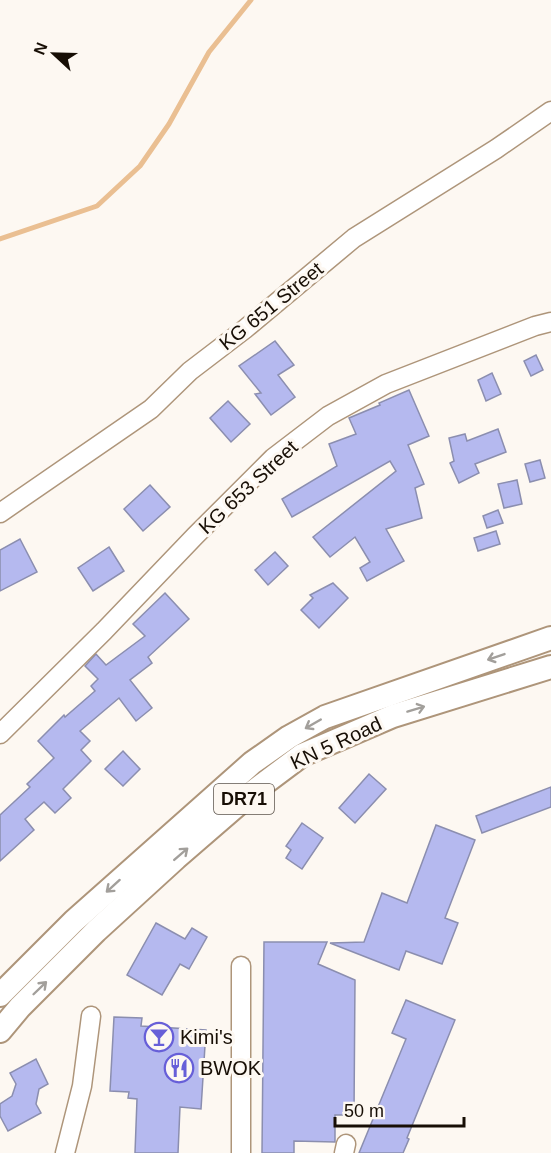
<svg xmlns="http://www.w3.org/2000/svg" width="551" height="1153" font-family="Helvetica,sans-serif">
<style>
.lines{fill:none;stroke-linecap:round;stroke-linejoin:round}
.stream{stroke:#eabf92;stroke-width:5}
.building{fill:#b5b9ef;stroke:#8b8eaf;stroke-width:1.5}
.minor-casing{stroke:#ae957a;stroke-width:21}
.major-casing{stroke:#ae957a;stroke-width:26}
.minor{stroke:#fff;stroke-width:18}
.major{stroke:#fff;stroke-width:22}
.oneway{stroke:#a29f9b}
.labels{text-anchor:middle;dominant-baseline:central;stroke-width:6;stroke-linejoin:round;paint-order:stroke}
.shield{fill:#fdf8f2;stroke:#5c544c;stroke-width:1.5}
.shield-label{font-size:18px;font-weight:bold;fill:#170e05}
.street-label{font-size:20px;fill:#170e05;stroke:#fdf8f2}
.poi-label{font-size:20px;fill:#170e05;stroke:#fdf8f2;text-anchor:start}
</style>
<rect width="100%" height="100%" fill="#fdf8f2"/>
<g class="lines">
<polyline class="stream" points="0,239 97,206 140,166 169,124 209,52 251,0"/>
</g>
<g class="building">
<polygon points="275,341 294,365 278,375 295,397 271,415 255,394 261,393 239,366"/>
<polygon points="536,355 543,370 531,376 524,361"/>
<polygon points="492,373 501,394 486,401 478,380"/>
<polygon points="409,390 429,436 408,445 424,484 415,488 422,518 386,529 404,561 367,581 360,568 370,562 355,537 330,557 313,537 396,471 390,461 292,517 282,499 337,466 329,444 356,434 349,418 380,405 379,403"/>
<polygon points="228,401 250,424 231,442 210,418"/>
<polygon points="498,429 506,452 475,464 479,473 459,483 450,463 454,461 449,438 465,434 467,441"/>
<polygon points="540,460 545,478 530,482 525,464"/>
<polygon points="517,480 522,504 504,508 498,484"/>
<polygon points="150,485 170,507 143,531 124,509"/>
<polygon points="498,510 503,523 487,528 483,516"/>
<polygon points="496,531 500,544 478,551 474,538"/>
<polygon points="20,539 37,572 0,591 0,550"/>
<polygon points="109,547 124,571 93,591 78,568"/>
<polygon points="275,552 288,566 268,585 255,570"/>
<polygon points="333,583 348,598 319,628 301,610 313,598 310,595"/>
<polygon points="165,593 189,619 148,657 152,663 130,680 152,708 136,721 119,698 80,731 90,741 81,750 91,761 63,789 71,798 55,813 44,802 25,819 34,830 0,861 0,815 30,787 27,784 54,758 38,741 64,715 65,717 95,691 91,686 98,679 85,666 96,654 106,665 145,636 133,624"/>
<polygon points="123,751 140,769 123,786 105,769"/>
<polygon points="369,774 386,789 355,823 339,808"/>
<polygon points="551,787 551,807 482,833 476,816"/>
<polygon points="302,823 323,838 302,869 286,858 291,850 286,846"/>
<polygon points="436,825 475,840 445,918 458,923 442,964 406,951 399,970 330,943 364,942 382,893 407,903"/>
<polygon points="156,923 185,939 192,928 207,937 189,969 180,964 162,995 127,975"/>
<polygon points="264,942 327,942 318,964 355,980 354,1115 335,1115 335,1142 294,1141 294,1153 262,1153"/>
<polygon points="406,1000 455,1020 407,1138 409,1139 403,1153 359,1153 406,1039 392,1033"/>
<polygon points="114,1017 142,1018 141,1026 206,1030 201,1109 180,1107 178,1153 135,1153 137,1099 128,1098 129,1092 110,1091"/>
<polygon points="36,1059 48,1084 39,1089 36,1104 41,1113 8,1131 0,1116 0,1104 12,1096 16,1084 10,1073"/>
</g>
<g class="lines">
<g class="minor-casing">
<g id="minor">
<polyline points="0,513 151,409 190,371 245,329 354,238 496,149 551,111"/>
<polyline points="0,734 104,631 195,536 273,458 328,416 386,384 535,326 551,322"/>
<polyline points="241,966 241,1153"/>
<polyline points="65,1153 82,1086 91,1016"/>
<polyline points="344,1153 346,1144"/>
</g>
</g>
<g class="major-casing">
<g id="major">
<polyline points="0,995 74,921 136,866 252,763 289,737 325,717 551,638"/>
<polyline points="0,1031 20,1007 96,931 176,858 250,794 302,755 393,716 551,667"/>
</g>
</g>
<use href="#minor" class="minor"/>
<use href="#major" class="major"/>
</g>
<defs><path id="oneway-shaft" d="M-6 0H5M1.5-3L5.5 0L1.5 3" fill="none" stroke-width="1.6" stroke-linecap="round" stroke-linejoin="round" transform="scale(1.5)"/></defs>
<g class="oneway">
<use href="#oneway-shaft" transform="translate(496 657) rotate(161)"/>
<use href="#oneway-shaft" transform="translate(416 709) rotate(-17)"/>
<use href="#oneway-shaft" transform="translate(313 724) rotate(150)"/>
<use href="#oneway-shaft" transform="translate(181 854) rotate(-41)"/>
<use href="#oneway-shaft" transform="translate(113 886) rotate(138)"/>
<use href="#oneway-shaft" transform="translate(40 988) rotate(-44)"/>
</g>
<defs>
<g id="bar-ring" transform="scale(1.5)"><circle r="9.5" fill="#fdf8f2" stroke="#675fd8" stroke-width="1.5"/><path d="M-6-5H6L.8 .8V4.5H3.5V6h-7V4.5H-.8V.8Z" fill="#675fd8"/></g>
<g id="restaurant-ring" transform="scale(1.5)"><circle r="9.5" fill="#fdf8f2" stroke="#675fd8" stroke-width="1.5"/><path d="M-5-6h1v4h1v-4h1v4h1v-4h1v5L-1.5 .5V6h-2V.5L-5-1ZM5-6V6H3V1.5H1.5Q1.5-4 5-6Z" fill="#675fd8"/></g>
</defs>
<g fill-rule="evenodd">
<use href="#bar-ring" x="159" y="1037"/>
<use href="#restaurant-ring" x="179" y="1068"/>
</g>
<g class="labels">
<rect class="shield" x="214" y="784" width="60" height="30" rx="4.5"/>
<g class="shield-label">
<text x="244" y="799">DR71</text>
</g>
<g class="street-label">
<text transform="translate(271 306) rotate(-39)">KG 651 Street</text>
<text transform="translate(248 487) rotate(-43)">KG 653 Street</text>
<text transform="translate(336 743) rotate(-25)">KN 5 Road</text>
</g>
<g class="poi-label">
<text x="180" y="1037">Kimi's</text>
<text x="200" y="1068">BWOK</text>
</g>
</g>
<g transform="translate(54 54) rotate(292)" stroke="#fdf8f2" stroke-width="4.5" paint-order="stroke">
<path d="M0-4.5L10 22L0 15L-10 22Z" fill="#170e05"/>
<text y="-9" font-size="16" font-weight="bold" text-anchor="middle" fill="#170e05">N</text>
</g>
<path d="M335 1117v9h129v-9" fill="none" stroke="#170e05" stroke-width="3"/>
<text x="344" y="1117" font-size="18" fill="#170e05" stroke="#fdf8f2" stroke-width="4.5" paint-order="stroke">50 m</text>
</svg>
